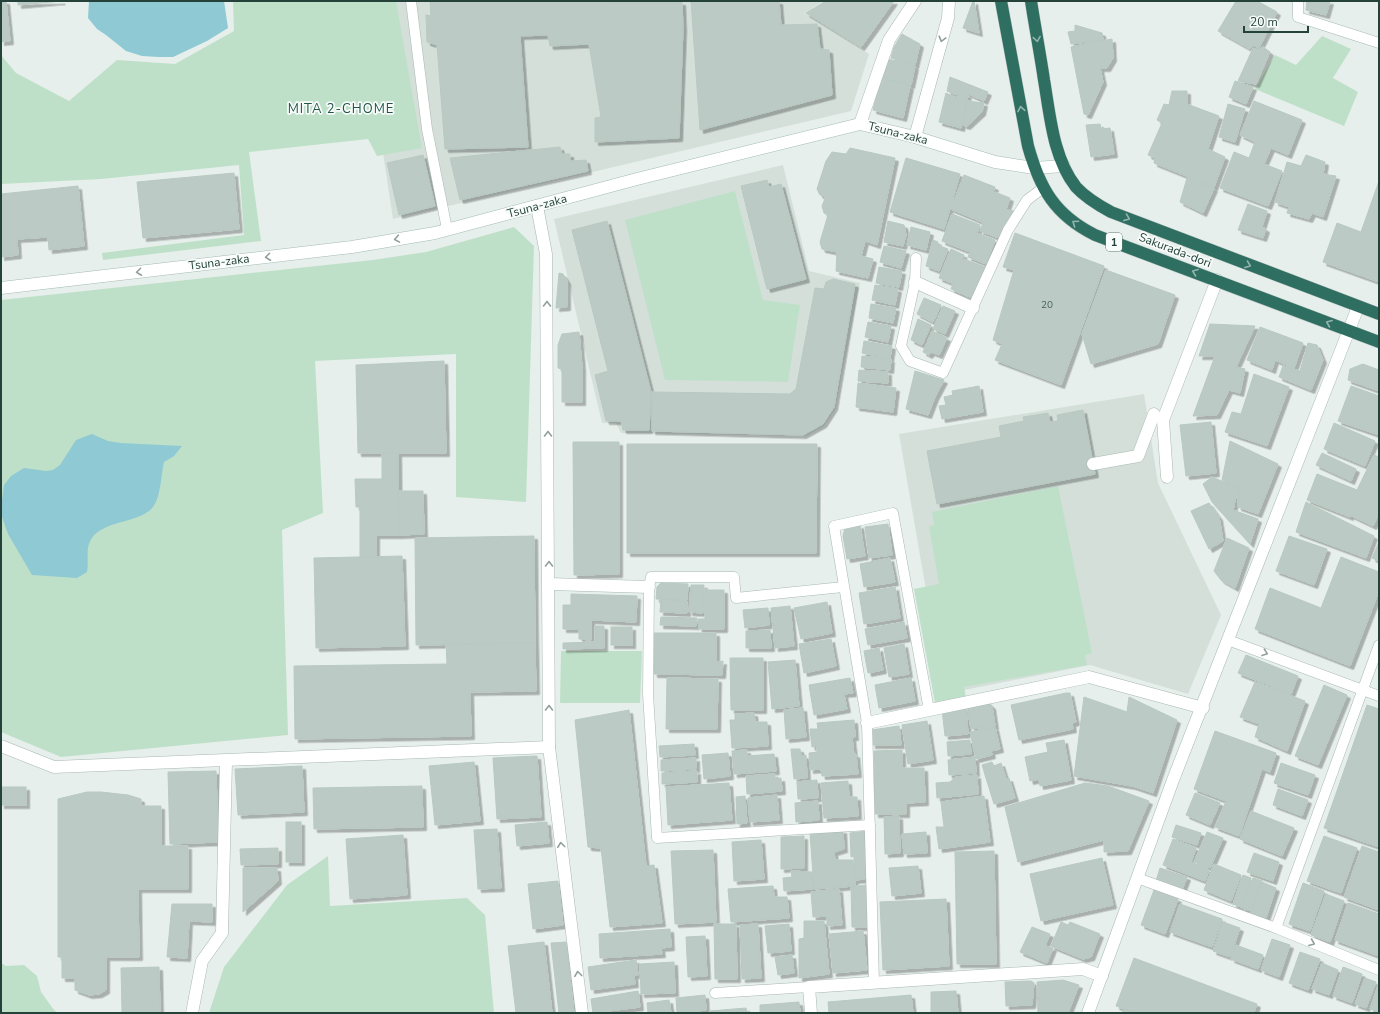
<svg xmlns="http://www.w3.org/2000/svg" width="1380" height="1014" font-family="'Nunito Sans',sans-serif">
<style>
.built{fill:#d4dfda}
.green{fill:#bfe0c8}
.water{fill:#8ec9d4}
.building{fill:#bbcac4;stroke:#b8c9c2;filter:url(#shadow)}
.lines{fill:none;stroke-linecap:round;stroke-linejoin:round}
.lane-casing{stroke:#a8b8b2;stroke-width:11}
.street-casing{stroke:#a8b8b2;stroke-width:13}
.secondary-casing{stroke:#a4bbb3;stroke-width:13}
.highway-casing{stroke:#c2cac8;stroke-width:13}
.lane{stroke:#fff;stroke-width:10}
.street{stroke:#fff;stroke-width:12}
.secondary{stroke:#fff;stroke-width:12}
.highway{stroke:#2f6f62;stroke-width:12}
.oneway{stroke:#92a09c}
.oneway2{stroke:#93b5ae}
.labels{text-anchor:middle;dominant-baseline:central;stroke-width:3.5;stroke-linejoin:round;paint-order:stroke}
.number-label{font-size:10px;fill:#4a645c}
.shield{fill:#f7fbf9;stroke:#637a73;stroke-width:1}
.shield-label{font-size:11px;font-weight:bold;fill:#24423a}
.street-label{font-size:12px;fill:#24423a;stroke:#f7fbf9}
.neighbourhood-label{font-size:13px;letter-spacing:1px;fill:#1f5548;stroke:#f7fbf9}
</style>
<defs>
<filter id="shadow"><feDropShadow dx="3.5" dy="3.5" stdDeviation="0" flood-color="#0004"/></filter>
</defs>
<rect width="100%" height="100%" fill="#e6efeb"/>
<g class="built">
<polygon points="360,1 824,1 805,13 869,54 851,111 393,219"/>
<polygon points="783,165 809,271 860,283 835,410 824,426 806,436 621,433 616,423 602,423 554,219"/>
<polygon points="1144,394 1158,483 1221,615 1188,694 1090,665 944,694 899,434"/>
</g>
<g class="green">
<polygon points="233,1 396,1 422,148 377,156 368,139 249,152 261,241 103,260 102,253 244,235 239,165 101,179 1,184 1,55 16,73 69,101 117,60 175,64 234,31"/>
<polygon points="1322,36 1351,49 1333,78 1358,92 1344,126 1255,89 1275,55 1296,65"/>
<polygon points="735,191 763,300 800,305 788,382 665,380 625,220"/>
<polygon points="514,227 534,246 526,502 456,497 456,354 315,361 323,513 282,530 288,735 61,757 1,732 1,300 373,260 426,252"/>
<polygon points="1058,486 1092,653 1085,655 1087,665 964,687 966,697 935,703 914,589 939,584 929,526 934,525 932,512"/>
<polygon points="561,651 642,651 640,703 560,703"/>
<polygon points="328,856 330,906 467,898 485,915 494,1013 209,1013 224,967 287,885"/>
<polygon points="1,963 6,966 24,965 37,976 41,992 54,1010 58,1013 1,1013"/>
</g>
<g class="water">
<polygon points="89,1 224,1 228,28 207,41 173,57 159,57 142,56 126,51 106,35 97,29 88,18"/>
<path d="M92 434 108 441 120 443 182 446 174 456 164 462C161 475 161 496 153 507 139 525 97 519 89 544 86 553 89 562 87 572L77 578 32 575 8 534 2 517 1 508 4 485 11 476 24 468 46 471 53 470 60 465 76 440Z"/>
</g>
<g class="building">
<polygon points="1,1 6,1 10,41 1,42"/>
<polygon points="18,1 62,1 18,5"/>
<polygon points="430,1 682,2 683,28 679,138 595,142 595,118 601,117 589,44 550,46 548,35 520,36 528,147 445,149 437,45 427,42 426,15 431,16"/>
<polygon points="691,1 779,1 781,25 817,24 820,49 829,50 832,95 700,130"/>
<polygon points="826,1 894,1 861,47 806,13"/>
<polygon points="973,1 974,1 979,33 963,28"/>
<polygon points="1236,1 1257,1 1277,12 1259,48 1253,45 1250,49 1218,31"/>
<polygon points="1307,1 1330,1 1326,15 1306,10"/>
<polygon points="1075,25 1102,33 1103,40 1071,44 1068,32 1075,31"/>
<polygon points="902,34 920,44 915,65 891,58 894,47"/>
<polygon points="1112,39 1113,58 1107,68 1100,68 1103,82 1088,115 1084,114 1071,47"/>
<polygon points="1263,47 1270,52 1256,84 1238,81 1253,48 1258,50"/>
<polygon points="888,59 915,66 911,85 883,78"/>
<polygon points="950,77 988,92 984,101 960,90 956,95 947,91"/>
<polygon points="881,78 910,86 903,118 873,110"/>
<polygon points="1235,81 1253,87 1246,104 1229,97"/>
<polygon points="1172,91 1187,91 1187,104 1219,116 1208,149 1225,157 1214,187 1154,163 1155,158 1148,155 1162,123 1157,120 1164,104 1169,105"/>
<polygon points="960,92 968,95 961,128 939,122 946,93 956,98"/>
<polygon points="967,101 984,103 982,112 967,126 963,125"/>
<polygon points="1254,101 1302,120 1288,155 1271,148 1264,164 1282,171 1268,206 1220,188 1234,152 1249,158 1255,142 1240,135"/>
<polygon points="1228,104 1245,109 1235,142 1219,137"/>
<polygon points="1100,124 1101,129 1110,128 1114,154 1091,157 1086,125"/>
<polygon points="560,147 562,154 570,154 570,161 586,160 588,171 460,200 450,158"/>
<polygon points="850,148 895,158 877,245 865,241 861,256 873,259 868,278 836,271 837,252 822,249 820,242 828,215 824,213 822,206 826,196 820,195 817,189 826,161 832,152 846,154"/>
<polygon points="423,155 435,206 399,215 387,163"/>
<polygon points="1306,155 1325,162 1323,174 1336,176 1323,217 1312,213 1309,219 1287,213 1289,207 1275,202 1287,162 1301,166"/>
<polygon points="906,158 960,174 944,229 890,212"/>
<polygon points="234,173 239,229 143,238 137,182"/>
<polygon points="964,175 995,187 982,222 951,209"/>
<polygon points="1187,178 1214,188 1203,213 1180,202"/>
<polygon points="767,180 769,187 781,184 806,279 767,289 741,186"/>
<polygon points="1379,181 1379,282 1323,262 1337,223 1361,232"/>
<polygon points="78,186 84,246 49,250 48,237 17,239 18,255 1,257 1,194"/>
<polygon points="995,192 1010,198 1006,210 1014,211 999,238 980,231"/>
<polygon points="1248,204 1267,211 1262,227 1266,229 1263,238 1238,230"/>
<polygon points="952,214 980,225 977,233 995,240 986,264 968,257 970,252 942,241"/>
<polygon points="607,221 651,392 649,430 623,430 621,421 606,421 595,375 608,371 572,230"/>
<polygon points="888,221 904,225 906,235 903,246 884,242"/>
<polygon points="911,227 930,232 926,250 907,245"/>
<polygon points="1015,233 1104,266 1061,385 995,360 1002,344 993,340 1014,270 1003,267"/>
<polygon points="933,240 938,242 937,245 948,249 939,271 926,266"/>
<polygon points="884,246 906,251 901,268 880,262"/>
<polygon points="951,249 964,255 952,283 939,278"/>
<polygon points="964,259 985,267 972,298 951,289"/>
<polygon points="879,267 902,271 899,287 876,283"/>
<polygon points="1106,270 1175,295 1158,344 1091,364 1082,334"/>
<polygon points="559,273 563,274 567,281 567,307 556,308"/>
<polygon points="833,279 855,284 834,407 823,424 803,435 652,431 652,392 790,394 796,389 815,288 824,289 826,282"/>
<polygon points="875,285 898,289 895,305 872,300"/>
<polygon points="924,298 941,305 933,322 917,314"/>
<polygon points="871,304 896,308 893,323 869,318"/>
<polygon points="943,306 955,311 945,334 933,329"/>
<polygon points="918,319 931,325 922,345 911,340"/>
<polygon points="868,322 891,326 888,342 865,337"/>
<polygon points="1210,324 1255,326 1236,367 1245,369 1240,393 1229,390 1217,415 1193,416 1215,356 1199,356"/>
<polygon points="1260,327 1303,343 1294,368 1275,360 1272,370 1247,360"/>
<polygon points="932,331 947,338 939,355 931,352 929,355 923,352"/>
<polygon points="579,332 582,367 582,402 562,402 562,369 558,368 558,345 562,334"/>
<polygon points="864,341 892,346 890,358 862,353"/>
<polygon points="1308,343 1317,345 1323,360 1311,390 1279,377 1283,366 1300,371"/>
<polygon points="862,356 891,359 890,370 861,367"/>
<polygon points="444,361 446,453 358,453 356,365"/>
<polygon points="1363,364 1379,370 1379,391 1348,380 1350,369"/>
<polygon points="859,370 888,372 888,383 858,381"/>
<polygon points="915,371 944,380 935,397 928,415 906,409"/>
<polygon points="1254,374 1289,387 1267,446 1225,432 1232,412 1241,414"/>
<polygon points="858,383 896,388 893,412 856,407"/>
<polygon points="979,386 983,412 942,419 939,406 946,405 944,397 953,395 952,391"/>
<polygon points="1351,386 1379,396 1379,435 1338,421"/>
<polygon points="1083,410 1095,474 937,504 927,451 1001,437 999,426 1024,421 1023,417 1048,413 1050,422 1058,421 1057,415"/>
<polygon points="1211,422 1216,473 1186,476 1180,425"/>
<polygon points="1334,423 1375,441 1365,466 1324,449"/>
<polygon points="1230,441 1278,464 1258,514 1238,507 1238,488 1222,480"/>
<polygon points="573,442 619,442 619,574 574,575"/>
<polygon points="627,444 817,444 816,553 627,553"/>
<polygon points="382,453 398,453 399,535 376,535 376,557 360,557 360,507 356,507 355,479 382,479"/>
<polygon points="1322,453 1356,469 1351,481 1316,465"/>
<polygon points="1374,455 1379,457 1379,513 1373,526 1350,515 1350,517 1307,500 1317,474 1357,490"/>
<polygon points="1212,477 1238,488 1233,510 1258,519 1250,544 1212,502 1203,484"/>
<polygon points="398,491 423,491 424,534 399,535"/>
<polygon points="1306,502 1374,536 1366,558 1296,532"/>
<polygon points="1209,503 1219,517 1223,541 1209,549 1191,511"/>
<polygon points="888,524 892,555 869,558 865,527"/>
<polygon points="860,525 865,556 847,559 843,536 845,528"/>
<polygon points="534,536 535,643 416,645 415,538"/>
<polygon points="1289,536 1327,549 1314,585 1276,571"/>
<polygon points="1227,538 1249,548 1235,588 1221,580 1214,571"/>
<polygon points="1379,542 1379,561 1372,558"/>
<polygon points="402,556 405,646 316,648 314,558"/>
<polygon points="1341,557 1379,572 1379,591 1350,666 1255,629 1270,588 1321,608"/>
<polygon points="890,558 895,582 864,587 860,564"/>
<polygon points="661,583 688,584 687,600 656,599 657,587"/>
<polygon points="691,585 704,585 703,613 689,612"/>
<polygon points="895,587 900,618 864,624 859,593"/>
<polygon points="705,590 724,590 724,629 699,629 698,619 705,619"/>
<polygon points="571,594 637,596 636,622 591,620 591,640 579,639 579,629 563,629 563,605 571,605"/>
<polygon points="661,600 687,601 687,613 660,612"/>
<polygon points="827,602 832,633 801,639 794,608"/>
<polygon points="790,606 794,646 775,648 771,608"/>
<polygon points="768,608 769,625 745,628 743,610"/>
<polygon points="661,617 697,618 696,626 660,625"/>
<polygon points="904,622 907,638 868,645 865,629"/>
<polygon points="595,626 604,626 604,648 563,649 563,643 595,642"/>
<rect x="611" y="627" width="21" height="18"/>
<polygon points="770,630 771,648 746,648 746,631"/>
<polygon points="654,633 716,633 716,662 723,661 722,675 654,674"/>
<polygon points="831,639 836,666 804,673 799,644"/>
<polygon points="535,643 536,691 470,692 471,736 295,739 294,666 447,664 446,644"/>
<polygon points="904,644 909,674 889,677 884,648"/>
<polygon points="879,648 883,670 868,673 864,651"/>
<polygon points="1246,655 1298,676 1291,694 1238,673"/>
<polygon points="730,658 763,658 763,710 731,710"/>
<polygon points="795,660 799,706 772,709 768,662"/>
<polygon points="667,678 718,679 717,729 666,729"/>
<polygon points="850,678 853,693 844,694 847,709 814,715 809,685"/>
<polygon points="911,678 915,701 879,708 875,685"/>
<polygon points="1255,682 1305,701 1287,751 1255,737 1259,724 1240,717"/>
<polygon points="1324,685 1347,695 1318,765 1295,756"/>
<polygon points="1066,693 1070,693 1076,722 1072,723 1073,729 1019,740 1011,705"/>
<polygon points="1084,697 1127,712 1129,697 1177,720 1153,793 1132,786 1074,776"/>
<polygon points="988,702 992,706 995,726 971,729 967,705"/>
<polygon points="1367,705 1379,709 1379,847 1324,828"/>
<polygon points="966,707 968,734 945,736 942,709"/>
<polygon points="803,708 806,737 786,739 784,710"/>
<polygon points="629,710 646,866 654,865 662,923 610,927 601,848 588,847 575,720"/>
<polygon points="754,713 755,722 767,722 768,746 732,748 730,720 735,720 735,714"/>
<polygon points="854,720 855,737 852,737 854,755 856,754 858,774 822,776 821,769 810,770 809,753 817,752 817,746 812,747 810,729 818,729 817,723"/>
<polygon points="927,721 933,760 908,764 902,725"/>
<polygon points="899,726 901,745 872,745 872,730"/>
<polygon points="995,727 1000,749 991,751 992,755 976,759 970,732"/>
<polygon points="1215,731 1276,753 1270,772 1262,769 1239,836 1215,827 1226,801 1194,789"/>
<polygon points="970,740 971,754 948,756 947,742"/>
<polygon points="1064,740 1071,780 1040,786 1039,779 1030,781 1025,757 1048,752 1046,743"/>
<polygon points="694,744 695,755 660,757 659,746"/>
<polygon points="791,749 800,749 801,756 806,755 807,778 794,779"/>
<polygon points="747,750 747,756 774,754 776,771 734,774 732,751"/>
<polygon points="902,750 902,768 924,768 925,802 906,803 906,814 875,814 874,751"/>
<polygon points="728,753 730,776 704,779 702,755"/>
<polygon points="537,756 541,817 497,819 493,758"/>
<polygon points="975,757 976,773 949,775 948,760"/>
<polygon points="696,758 696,769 661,771 661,760"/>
<polygon points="474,762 480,821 435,825 429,766"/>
<polygon points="992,762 994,766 1001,763 1006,779 1009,778 1015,798 994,804 982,765"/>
<polygon points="1281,763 1315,775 1308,795 1274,783"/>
<polygon points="302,766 304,812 238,815 235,769"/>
<polygon points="216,771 218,842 170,844 168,772"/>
<polygon points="697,771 697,782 662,784 662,773"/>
<polygon points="775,774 775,779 781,778 782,791 747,794 746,776"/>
<polygon points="977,775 978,794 937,798 936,783 950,782 956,777"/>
<polygon points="817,780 818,798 798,799 797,782"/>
<polygon points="848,781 849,797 857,797 858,816 824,818 821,783"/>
<polygon points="729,783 732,820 668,825 666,787"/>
<polygon points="1085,783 1108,786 1149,801 1128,851 1104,852 1104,840 1018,862 1005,807"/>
<polygon points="422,786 423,827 314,829 313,788"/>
<rect x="1" y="787" width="25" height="18"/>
<polygon points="1278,789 1308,800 1302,816 1273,805"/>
<polygon points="87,792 101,792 128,795 141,799 141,806 161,806 161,846 188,846 188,889 138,889 139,957 106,957 106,990 99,994 89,995 75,990 75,978 62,978 62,957 58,957 58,799"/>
<polygon points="1195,793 1220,803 1210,825 1186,815"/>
<polygon points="777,795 779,820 750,822 748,798"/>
<polygon points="745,796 747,823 737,824 736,797"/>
<polygon points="984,796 990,842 939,849 936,827 944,827 941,802"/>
<polygon points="818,801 819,820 796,822 795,803"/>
<polygon points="1251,811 1294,828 1282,856 1240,839"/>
<polygon points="899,816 900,853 885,854 884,817"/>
<rect x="286" y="822" width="15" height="40"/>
<polygon points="547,822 549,843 517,846 515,825"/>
<polygon points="1176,825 1201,833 1197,845 1172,837"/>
<polygon points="497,829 501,888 478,889 474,830"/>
<polygon points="843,830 844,849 834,852 835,860 853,860 855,886 814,889 810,833"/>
<polygon points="867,831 865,879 855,880 854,856 851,857 850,833"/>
<polygon points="926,832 927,853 904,854 902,834"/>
<polygon points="1207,832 1223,838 1210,868 1194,862"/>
<polygon points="403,835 407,895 350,899 346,839"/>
<polygon points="804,836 804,868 781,869 781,837"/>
<polygon points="1324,836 1357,848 1341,893 1307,881"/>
<polygon points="1173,839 1196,848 1191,862 1209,870 1205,881 1163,865"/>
<polygon points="761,840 764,879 734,881 732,842"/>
<polygon points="1362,846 1379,852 1379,910 1344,897"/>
<polygon points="278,848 278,864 241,865 240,849"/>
<polygon points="713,850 716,922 675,924 671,851"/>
<polygon points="994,851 996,964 957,964 955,852"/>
<polygon points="1254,853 1279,862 1273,881 1247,872"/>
<polygon points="1102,858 1113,905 1041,921 1030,874"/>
<polygon points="1214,864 1241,875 1231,901 1204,890"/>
<polygon points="918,866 921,893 892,896 889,868"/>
<polygon points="243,868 277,868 278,881 243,912"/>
<polygon points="1160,868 1187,877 1182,890 1156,881"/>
<polygon points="791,871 812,872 813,889 784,891 783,878 792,877"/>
<polygon points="1243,875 1251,878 1241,907 1233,904"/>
<polygon points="1253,878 1262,881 1251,911 1242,908"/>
<polygon points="558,881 563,925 533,929 528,884"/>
<polygon points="1262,882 1276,888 1266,918 1251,913"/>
<polygon points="1303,883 1324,891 1310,931 1289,924"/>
<polygon points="866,885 868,927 852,927 851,887"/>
<polygon points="773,886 774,897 787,897 789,918 731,922 728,889"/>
<polygon points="839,889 842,925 827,926 827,916 813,917 811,892"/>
<polygon points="1154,890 1178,899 1165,934 1141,925"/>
<polygon points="1326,894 1344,901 1330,942 1311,935"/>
<polygon points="946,899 949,966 883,970 880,902"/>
<polygon points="1348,903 1379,914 1379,956 1335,940"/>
<polygon points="172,904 212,904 212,922 189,921 187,958 167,957"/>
<polygon points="1180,904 1222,919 1212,947 1170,932"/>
<polygon points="804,921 824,921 829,974 799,978 799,939 804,938"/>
<polygon points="1061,922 1068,925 1070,922 1100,934 1091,957 1083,959 1051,946"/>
<polygon points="1223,922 1240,928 1230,957 1213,951"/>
<polygon points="714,924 736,924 737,979 715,979"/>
<polygon points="758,924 761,978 742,979 740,925"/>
<polygon points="789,924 791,951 768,953 765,926"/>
<polygon points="1032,927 1050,934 1045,946 1053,948 1047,963 1020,952"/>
<polygon points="670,929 671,947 661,948 662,954 600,958 599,934"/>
<polygon points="863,931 867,970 833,973 829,934"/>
<polygon points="705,936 707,976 688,977 686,937"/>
<polygon points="1272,939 1290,945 1279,977 1261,970"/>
<polygon points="544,942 552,1013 516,1013 508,946"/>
<polygon points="566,942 574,1013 559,1013 551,943"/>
<polygon points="1236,945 1263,955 1258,969 1231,959"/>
<polygon points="1300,952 1320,959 1308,990 1289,983"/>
<polygon points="792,955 794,973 778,975 775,957"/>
<polygon points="1134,958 1257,1004 1254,1013 1135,1013 1116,1006"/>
<polygon points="636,960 638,975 634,975 635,984 591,990 588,967"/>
<polygon points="674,962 675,993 641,994 640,964"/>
<polygon points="1322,963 1338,970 1329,995 1312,989"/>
<polygon points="159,967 160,1013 122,1013 121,968"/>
<polygon points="1343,967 1362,974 1352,1003 1333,996"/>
<polygon points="1365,978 1376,982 1366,1008 1355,1004"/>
<polygon points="1063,980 1079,985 1068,1013 1038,1013 1037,982"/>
<polygon points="1031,981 1034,983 1032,1005 1006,1006 1005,982"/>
<polygon points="1379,983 1379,1012 1370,1009"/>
<polygon points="638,991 640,1007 593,1013 591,999"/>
<polygon points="956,991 958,1013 931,1013 931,992"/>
<polygon points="705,995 706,1010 677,1013 676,998"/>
<polygon points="911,995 913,1013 829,1013 828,1002"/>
<polygon points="669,1000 671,1013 648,1013 647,1003"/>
<polygon points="799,1002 800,1013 760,1013 760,1005"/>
<polygon points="746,1008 747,1013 710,1013 710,1011"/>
<polygon points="1124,1009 1135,1013 1122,1013"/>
</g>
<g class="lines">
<g class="lane-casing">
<g id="lane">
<polyline points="411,1 427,129 447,229"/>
<polyline points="1298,1 1298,17 1379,43"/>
<polyline points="916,258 915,282 901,346 910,361 943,373 1008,230 1027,200 1043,188"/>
<polyline points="843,587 736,598 734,577 651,577 649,587 648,694 657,838 870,825"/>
<polyline points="1228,640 1379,696"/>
<polyline points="1137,878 1276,928 1379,970"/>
<polyline points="1276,928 1379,645"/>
<polyline points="874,983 867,723 834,526 893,513 929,710"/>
<polyline points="715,993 809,987"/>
</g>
</g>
<g class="street-casing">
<g id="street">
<polyline points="860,124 889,40 915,1"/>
<polyline points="915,137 948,18 949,1"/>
<polyline points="537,206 546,254 549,747 582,1013"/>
<polyline points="915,282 973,308"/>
<polyline points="1093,464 1138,456 1154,414"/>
<polyline points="1167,477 1163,420 1217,280"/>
<polyline points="549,584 649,587"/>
<polyline points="867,723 1089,677 1203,708"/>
<polyline points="1,746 54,767 549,747"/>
<polyline points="192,1013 202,961 222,933 226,761"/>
<polyline points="811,1013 809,987 1083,969 1102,976"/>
</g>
</g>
<g class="secondary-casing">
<g id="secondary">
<polyline points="1,288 352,247 435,233 637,179 860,124 915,137 995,162 1034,168 1064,166"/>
<polyline points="1088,1013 1173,780 1358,307"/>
</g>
</g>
<g class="highway-casing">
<g id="highway">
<path d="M1001 1 1028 146C1040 189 1055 215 1095 235L1379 342"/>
<path d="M1031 1C1035 27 1040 53 1044 80 1050 115 1053 158 1076 187 1086 198 1098 205 1111 212L1379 314"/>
</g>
</g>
<use href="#lane" class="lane"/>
<use href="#street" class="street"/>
<use href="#secondary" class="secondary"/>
<use href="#highway" class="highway"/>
</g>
<defs><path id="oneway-chevron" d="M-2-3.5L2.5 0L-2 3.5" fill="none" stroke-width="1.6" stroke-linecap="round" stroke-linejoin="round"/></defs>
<g class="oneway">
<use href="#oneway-chevron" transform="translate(942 39) rotate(105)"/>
<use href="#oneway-chevron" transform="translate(397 239) rotate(170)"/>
<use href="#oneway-chevron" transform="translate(268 257) rotate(173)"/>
<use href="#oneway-chevron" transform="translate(139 272) rotate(173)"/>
<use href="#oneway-chevron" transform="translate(547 304) rotate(-90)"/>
<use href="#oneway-chevron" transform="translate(548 434) rotate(-90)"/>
<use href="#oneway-chevron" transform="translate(549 564) rotate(-90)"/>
<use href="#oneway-chevron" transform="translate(1265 653) rotate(20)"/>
<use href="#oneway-chevron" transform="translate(549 708) rotate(-90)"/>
<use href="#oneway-chevron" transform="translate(561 845) rotate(-97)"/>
<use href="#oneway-chevron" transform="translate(1312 943) rotate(22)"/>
<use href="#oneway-chevron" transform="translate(578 974) rotate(-97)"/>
</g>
<g class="oneway2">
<use href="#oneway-chevron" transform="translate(1037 39) rotate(81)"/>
<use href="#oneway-chevron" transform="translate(1021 109) rotate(-100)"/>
<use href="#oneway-chevron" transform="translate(1127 218) rotate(21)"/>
<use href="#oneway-chevron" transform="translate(1075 223) rotate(-145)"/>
<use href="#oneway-chevron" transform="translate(1248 265) rotate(21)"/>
<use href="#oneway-chevron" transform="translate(1195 272) rotate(-159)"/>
<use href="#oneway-chevron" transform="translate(1329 323) rotate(-158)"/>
</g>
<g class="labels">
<g class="number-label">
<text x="1047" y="305">20</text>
</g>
<rect class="shield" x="1106" y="233" width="16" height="18" rx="3"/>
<g class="shield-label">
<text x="1114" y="242">1</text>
</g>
<g class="street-label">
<text transform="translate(898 133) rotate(14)">Tsuna-zaka</text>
<text transform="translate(537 206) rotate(-15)">Tsuna-zaka</text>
<text transform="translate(1175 250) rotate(21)">Sakurada-dori</text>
<text transform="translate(219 262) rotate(-7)">Tsuna-zaka</text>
</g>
<g class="neighbourhood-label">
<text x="341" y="109">MITA 2-CHOME</text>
</g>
</g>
<rect width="1380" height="1014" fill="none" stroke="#24423a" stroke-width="4"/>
<path d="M1244 26v6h64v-6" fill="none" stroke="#24423a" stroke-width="2"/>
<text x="1250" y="26" font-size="12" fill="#24423a" stroke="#f7fbf9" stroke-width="3" paint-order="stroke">20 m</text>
</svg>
